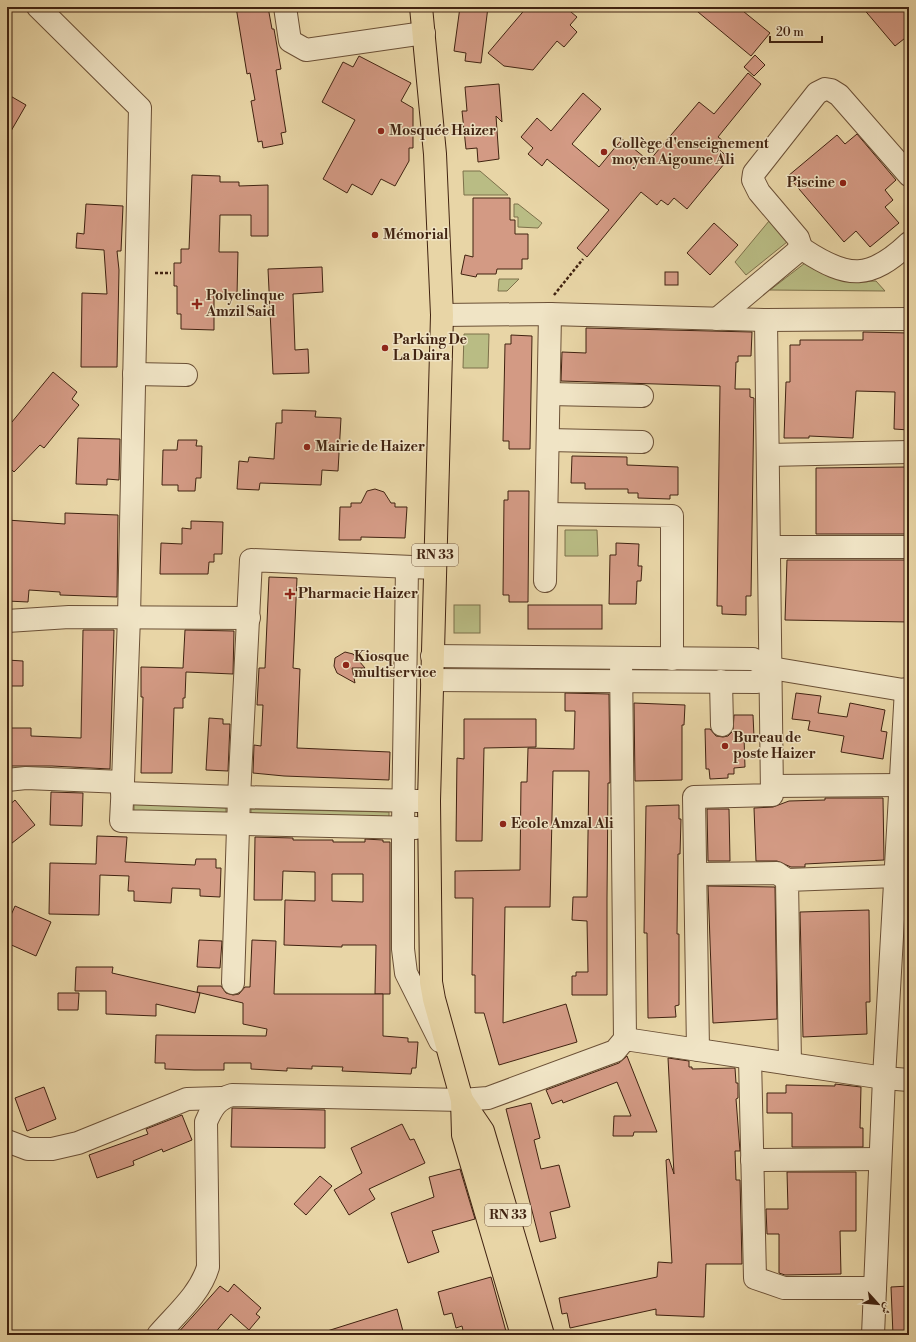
<svg xmlns="http://www.w3.org/2000/svg" width="916" height="1342" font-family="'Libre Bodoni',Amiri,serif">
<style>
.green{fill:#b9bc84;stroke:#7d704a}
.building{fill:#d39a84;stroke:#412311;fill-rule:evenodd}
.lines{fill:none;stroke-linecap:round;stroke-linejoin:round}
.minor-casing{stroke:#6b5036;stroke-width:24}
.major-casing{stroke:#412311;stroke-width:24}
.path{stroke:#412311;stroke-width:2.5;stroke-dasharray:3 2;stroke-linecap:butt}
.minor{stroke:#f0e4c5;stroke-width:22}
.major{stroke:#e8d5a6;stroke-width:22}
.poi-dot{fill:#8f2418;stroke:#f0e4c5;stroke-width:1.5}
.labels{text-anchor:middle;dominant-baseline:central;stroke-width:3;stroke-linejoin:round;paint-order:stroke}
.shield{fill:#f0e4c5;stroke:#765d47;stroke-width:1}
.shield-label{font-size:13px;font-weight:bold;fill:#412311}
.poi-label{font-size:14px;font-weight:bold;fill:#412311;stroke:#f0e4c5;text-anchor:start}
</style>
<rect width="100%" height="100%" fill="#e8d5a6"/>
<filter id="stains"><feTurbulence type="fractalNoise" baseFrequency=".005" numOctaves="4"/><feColorMatrix values="0 0 0 0 .2 0 0 0 0 .09 0 0 0 0 .02 0 0 0 .5 -.17"/></filter>
<radialGradient id="worn" r=".72"><stop offset=".6" stop-color="#630" stop-opacity="0"/><stop offset="1" stop-color="#630" stop-opacity=".3"/></radialGradient>
<g class="green">
<polygon points="463,171 480,171 508,195 464,195"/>
<polygon points="514,204 518,204 542,223 538,228 518,227 518,217 514,217"/>
<polygon points="769,221 787,242 746,275 735,262"/>
<path d="M805 263C831 281 845 282 876 281L885 291 770 290Z"/>
<polygon points="499,279 519,279 507,291 498,291"/>
<polygon points="464,334 489,334 488,368 463,368"/>
<polygon points="565,530 597,530 598,556 565,556"/>
<rect x="454" y="605" width="26" height="28"/>
<polygon points="134,804 226,808 226,814 134,811"/>
<polygon points="251,809 389,812 389,819 251,816"/>
</g>
<g class="building">
<polygon points="236,7 268,7 272,29 274,29 281,69 276,70 286,132 281,133 283,144 263,148 262,141 258,142 251,101 255,100 250,73 247,74"/>
<polygon points="460,7 488,7 481,63 465,61 466,53 454,51"/>
<polygon points="527,7 565,7 577,17 570,25 577,32 564,47 557,41 533,70 504,66 488,53"/>
<polygon points="692,7 738,7 770,33 751,56"/>
<polygon points="862,7 909,7 909,35 895,46"/>
<polygon points="755,55 765,65 754,76 744,67"/>
<polygon points="359,56 411,83 401,101 413,108 413,148 409,148 409,161 395,186 381,179 372,195 352,184 347,193 323,179 355,120 322,102 343,62 353,67"/>
<polygon points="748,73 761,84 718,137 722,140 716,147 729,158 687,209 674,198 668,205 661,200 657,205 641,192 587,257 577,248 609,210 547,159 542,166 528,154 533,148 521,137 537,118 551,131 583,93 601,109 572,144 599,167 622,139 649,161 699,102 714,114"/>
<polygon points="499,84 502,122 496,116 499,159 478,162 477,148 466,149 462,111 467,111 465,87"/>
<polygon points="7,94 26,105 7,138"/>
<polygon points="857,134 896,180 885,190 893,200 885,207 899,223 870,247 856,231 844,242 788,176 837,135 845,144"/>
<polygon points="192,175 220,176 220,182 239,182 239,186 268,185 268,236 251,236 251,215 220,215 219,252 238,252 237,296 214,295 214,330 181,329 181,314 177,314 177,286 174,286 174,263 181,263 181,249 189,249"/>
<polygon points="473,198 510,198 510,220 515,220 515,234 528,234 528,259 522,259 522,269 497,269 496,274 477,274 476,277 461,274 465,255 473,257"/>
<polygon points="86,204 123,206 121,251 117,251 119,270 117,367 81,367 82,293 107,294 104,250 76,248 77,233 84,234"/>
<polygon points="714,223 738,245 710,275 687,253"/>
<polygon points="322,267 323,292 293,294 295,350 308,349 309,373 273,374 268,269"/>
<rect x="665" y="272" width="13" height="13"/>
<polygon points="586,328 752,332 751,356 738,356 738,362 736,362 735,389 750,389 750,397 754,398 751,596 746,596 746,615 722,614 722,606 717,606 720,386 561,381 562,352 586,353"/>
<polygon points="863,332 909,333 909,430 894,429 895,392 856,391 853,438 809,436 809,438 784,438 786,382 790,382 790,345 800,345 800,340 863,340"/>
<polygon points="511,335 532,336 530,449 509,449 509,441 503,441 505,344 511,344"/>
<polygon points="53,372 77,392 72,399 79,405 44,448 40,445 14,472 7,465 7,428"/>
<polygon points="282,410 316,411 315,417 341,418 338,471 322,470 321,485 260,483 259,490 237,489 239,461 248,462 249,457 274,459 276,423 282,423"/>
<polygon points="78,438 120,439 119,480 107,479 107,485 76,484"/>
<polygon points="178,440 197,440 196,446 202,446 201,478 196,478 195,491 178,491 178,485 162,485 163,450 177,450"/>
<polygon points="572,456 627,457 627,465 678,467 678,495 670,495 670,499 638,498 638,493 628,493 628,489 585,489 585,483 571,483"/>
<polygon points="909,467 909,534 816,534 816,468"/>
<polygon points="375,489 384,492 391,503 395,503 395,507 407,507 405,538 361,537 361,540 339,540 340,507 351,507 351,503 361,503 367,491"/>
<polygon points="508,491 529,491 528,602 509,602 509,595 503,595 504,500 508,500"/>
<polygon points="65,513 118,515 117,597 60,595 60,592 29,590 28,602 7,601 7,520 65,524"/>
<polygon points="191,521 223,522 222,554 214,554 214,562 209,562 208,574 160,574 161,543 182,544 182,528 191,529"/>
<polygon points="616,543 639,544 638,566 642,566 641,581 637,581 636,604 609,604 610,555 616,555"/>
<polygon points="787,560 909,560 909,622 785,620"/>
<polygon points="269,577 297,578 293,668 300,669 297,748 390,752 389,780 284,776 253,773 254,745 261,746 263,705 257,705 259,668 265,668"/>
<rect x="528" y="605" width="74" height="24"/>
<polygon points="83,630 114,630 110,769 52,766 7,766 7,742 11,742 11,728 31,728 31,736 81,738"/>
<polygon points="185,630 234,631 233,674 186,672 185,698 183,698 183,708 174,708 172,773 141,773 143,697 141,697 141,667 183,668"/>
<polygon points="345,652 353,654 365,668 352,668 355,683 337,673 334,666 335,658"/>
<polygon points="7,660 23,661 23,686 7,686"/>
<polygon points="565,693 609,694 610,783 608,783 607,898 607,995 572,995 572,976 576,976 576,972 588,972 587,921 572,920 573,897 587,897 589,771 553,771 550,907 505,907 503,1023 566,1004 577,1042 499,1065 484,1013 475,1013 475,975 472,975 473,898 455,898 455,871 520,870 521,782 527,782 528,748 574,749 575,711 565,711"/>
<polygon points="796,693 821,696 818,713 847,717 850,703 885,710 881,731 887,732 883,759 841,752 844,736 808,730 810,721 792,719"/>
<polygon points="634,703 685,705 684,725 682,725 682,780 635,781"/>
<polygon points="734,715 753,715 754,737 744,737 745,767 734,768 734,774 728,774 728,778 710,779 709,769 706,769 705,729 710,729 716,736 723,737 728,736 733,731"/>
<polygon points="209,718 223,719 223,724 230,724 228,771 206,770"/>
<polygon points="464,719 536,719 536,747 484,748 482,841 456,841 457,758 464,759"/>
<polygon points="51,792 83,793 82,826 50,825"/>
<polygon points="825,798 883,798 884,860 805,864 805,867 791,867 777,861 756,861 754,808 773,807 789,801 825,800"/>
<polygon points="15,800 35,825 7,847 7,807"/>
<polygon points="679,805 679,819 681,819 680,854 678,854 677,934 679,934 679,1005 675,1006 676,1017 648,1018 647,933 644,933 646,806"/>
<polygon points="707,809 729,809 730,861 708,861"/>
<polygon points="97,836 127,837 125,862 195,865 196,859 216,859 216,868 221,868 220,897 200,896 200,889 172,888 171,903 134,901 134,891 128,891 129,876 100,875 99,915 49,914 50,863 96,864"/>
<path d="M255 837 293 838V840H333V842H365V839L383 840V842H390V994H375L376 945H342V947L284 945 285 900 315 901V872L283 871 282 900H254ZM332 874H363V902L332 901Z"/>
<polygon points="708,886 775,887 777,1019 713,1023"/>
<polygon points="15,906 51,922 36,956 7,943 7,924"/>
<polygon points="869,910 870,1002 866,1002 867,1034 803,1037 800,912"/>
<polygon points="199,940 222,941 220,968 197,967"/>
<polygon points="252,940 276,941 274,994 383,994 383,1036 408,1038 408,1042 418,1042 416,1068 412,1068 411,1074 342,1071 343,1067 312,1066 312,1069 287,1068 287,1071 251,1069 251,1063 224,1063 224,1070 194,1070 165,1069 165,1063 155,1063 156,1035 266,1036 267,1029 243,1024 243,1003 197,992 198,986 221,986 226,993 233,995 239,994 245,987 250,987"/>
<polygon points="76,967 113,967 112,973 200,993 195,1013 156,1004 156,1016 106,1014 106,991 75,991"/>
<polygon points="58,993 79,993 78,1010 58,1010"/>
<polygon points="627,1056 657,1132 634,1132 633,1136 613,1136 614,1116 631,1116 617,1082 563,1103 562,1100 552,1104 546,1090 619,1063"/>
<polygon points="668,1058 689,1061 689,1067 692,1067 692,1069 735,1068 736,1083 738,1083 738,1098 736,1099 740,1151 735,1151 736,1180 740,1180 742,1264 706,1264 704,1317 656,1315 656,1309 570,1328 567,1313 562,1314 559,1298 657,1277 658,1262 672,1263 666,1160 669,1159 674,1174"/>
<polygon points="835,1084 861,1087 860,1128 863,1128 863,1147 792,1147 792,1113 767,1113 767,1093 786,1093 786,1085 835,1086"/>
<polygon points="44,1087 56,1119 27,1131 15,1098"/>
<polygon points="531,1103 540,1138 534,1140 541,1169 559,1165 570,1207 550,1212 556,1238 540,1242 506,1109"/>
<polygon points="232,1108 325,1110 325,1148 231,1147"/>
<polygon points="182,1115 192,1140 163,1152 162,1149 133,1161 134,1165 97,1178 89,1155 148,1134 146,1129"/>
<polygon points="402,1124 410,1140 414,1139 425,1163 369,1189 375,1199 349,1215 334,1190 362,1173 351,1148"/>
<polygon points="460,1169 475,1219 432,1231 439,1252 408,1263 391,1213 434,1197 429,1177"/>
<polygon points="787,1172 856,1172 856,1231 840,1231 841,1274 785,1275 779,1273 779,1234 767,1234 766,1209 788,1209"/>
<polygon points="320,1176 332,1186 306,1215 294,1204"/>
<polygon points="491,1277 507,1335 464,1335 462,1326 456,1328 452,1313 444,1315 438,1292"/>
<polygon points="234,1284 261,1308 256,1314 260,1317 249,1330 231,1314 213,1335 176,1335 220,1286 228,1292"/>
<polygon points="909,1286 909,1335 893,1335 891,1287"/>
<polygon points="397,1309 404,1335 324,1335 324,1332"/>
</g>
<g class="lines">
<g class="minor-casing">
<g id="minor">
<polyline points="38,7 140,108 129,617 123,782"/>
<polyline points="285,7 290,41 306,50 424,33"/>
<polyline points="798,251 800,244 798,238 759,192 753,180 754,173 817,93 825,89 831,90 839,95 909,175"/>
<polyline points="442,315 550,314 766,320 909,319"/>
<path d="M717 319 798 251 804 250C848 279 870 280 909 243"/>
<polyline points="134,374 186,375"/>
<polyline points="549,394 642,396"/>
<polyline points="548,440 642,442"/>
<polyline points="768,455 909,452"/>
<polyline points="547,514 672,516 672,659"/>
<polyline points="769,547 909,547"/>
<polyline points="407,567 403,828 403,949 406,973 440,1041"/>
<polyline points="545,581 550,314"/>
<polyline points="7,621 69,617 249,618"/>
<polyline points="432,656 753,659 771,668 909,691"/>
<polyline points="621,659 625,1039"/>
<polyline points="432,680 757,682 771,668"/>
<polyline points="721,681 722,725"/>
<polyline points="7,780 26,778 123,782 121,821 416,828"/>
<polyline points="772,786 901,785"/>
<polyline points="122,793 239,797 418,801"/>
<polyline points="696,874 777,873 787,880"/>
<polyline points="233,983 239,797 251,560 435,568"/>
<polyline points="698,1050 694,797 772,795 766,320"/>
<polyline points="750,1058 755,1278 784,1288 875,1288"/>
<polyline points="790,1064 787,880 896,876"/>
<polyline points="7,1141 28,1149 52,1149 78,1143 187,1099 221,1098"/>
<polyline points="752,1160 880,1159"/>
<path d="M158 1335C176 1314 200 1294 208 1267L206 1122C212 1108 217 1099 232 1095L462 1100 488 1098 615 1051 625 1039 884 1078 909 1080"/>
<polyline points="873,1335 884,1078 906,689"/>
</g>
</g>
<g class="major-casing">
<g id="major">
<polyline points="421,7 435,154 442,315 429,801 431,982 434,999 462,1100 463,1135 522,1335"/>
<polyline points="462,1100 483,1131 543,1335"/>
</g>
</g>
<g class="path">
<polyline points="155,273 171,273"/>
<polyline points="554,295 583,259"/>
</g>
<use href="#minor" class="minor"/>
<use href="#major" class="major"/>
</g>
<g class="poi-dot">
<circle cx="381" cy="131" r="4"/>
<circle cx="604" cy="152" r="4"/>
<circle cx="843" cy="183" r="4"/>
<circle cx="375" cy="235" r="4"/>
<path d="M195 298h4v4h4v4h-4v4h-4v-4h-4v-4h4z"/>
<circle cx="385" cy="348" r="4"/>
<circle cx="307" cy="447" r="4"/>
<path d="M288 588h4v4h4v4h-4v4h-4v-4h-4v-4h4z"/>
<circle cx="346" cy="665" r="4"/>
<circle cx="725" cy="746" r="4"/>
<circle cx="503" cy="824" r="4"/>
</g>
<g class="labels">
<g class="shield">
<rect x="412" y="544" width="46" height="22" rx="3"/>
<rect x="485" y="1204" width="46" height="22" rx="3"/>
</g>
<g class="shield-label">
<text x="435" y="555">RN 33</text>
<text x="508" y="1215">RN 33</text>
</g>
<g class="poi-label">
<text x="389" y="131">Mosquée Haizer</text>
<text x="612" y="144">Collège d'enseignement<tspan x="612" dy="16">moyen Aigoune Ali</tspan></text>
<text x="835" y="183" text-anchor="end">Piscine</text>
<text x="383" y="235">Mémorial</text>
<text x="206" y="296">Polyclinque<tspan x="206" dy="16">Amzil Said</tspan></text>
<text x="393" y="340">Parking De<tspan x="393" dy="16">La Daira</tspan></text>
<text x="315" y="447">Mairie de Haizer</text>
<text x="298" y="594">Pharmacie Haizer</text>
<text x="354" y="657">Kiosque<tspan x="354" dy="16">multiservice</tspan></text>
<text x="733" y="738">Bureau de<tspan x="733" dy="16">poste Haizer</tspan></text>
<text x="511" y="824">Ecole Amzal Ali</text>
</g>
</g>
<rect width="916" height="1342" fill="none" stroke="#e8d5a6" stroke-width="24"/>
<rect x="8" y="8" width="900" height="1326" fill="none" stroke="#412311" stroke-width="2"/>
<rect x="12" y="12" width="892" height="1318" fill="none" stroke="#412311"/>
<g transform="translate(878 1304) rotate(117)" stroke="#f0e4c5" stroke-width="3" paint-order="stroke">
<path d="M0-3L7 15L0 10L-7 15Z" fill="#412311"/>
<text y="-6" font-size="11" font-weight="bold" text-anchor="middle" fill="#412311">ش</text>
</g>
<path d="M770 36v6h52v-6" fill="none" stroke="#412311" stroke-width="2"/>
<text x="776" y="36" font-size="12" fill="#412311" stroke="#f0e4c5" stroke-width="3" paint-order="stroke">20 m</text>
<rect width="100%" height="100%" filter="url(#stains)"/>
<rect width="100%" height="100%" fill="url(#worn)"/>
</svg>
